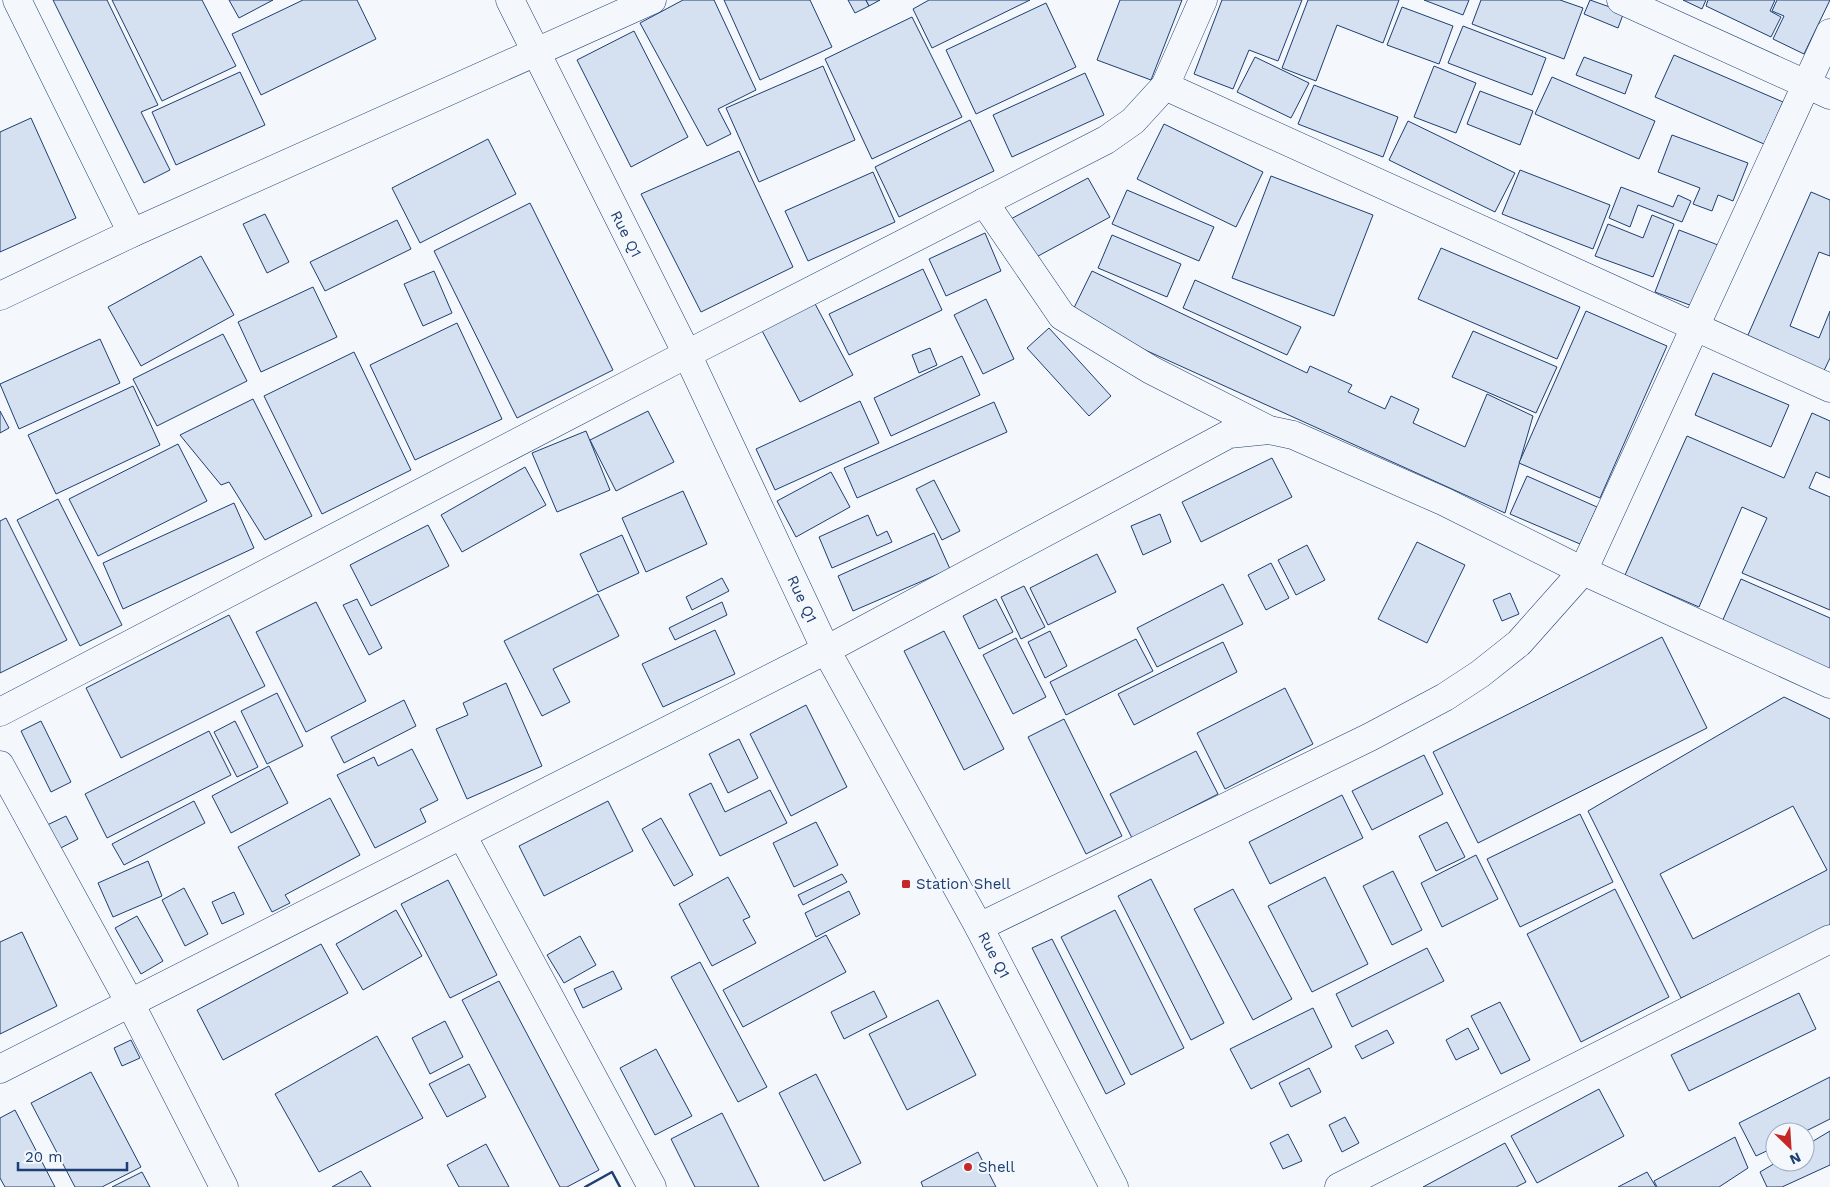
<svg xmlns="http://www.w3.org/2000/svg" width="1830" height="1187" font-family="'Work Sans',sans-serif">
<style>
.building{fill:#d5e0f0;stroke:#1d3f73;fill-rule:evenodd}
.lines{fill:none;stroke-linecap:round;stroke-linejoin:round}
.minor-casing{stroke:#1d3f73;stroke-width:29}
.minor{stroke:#f4f7fb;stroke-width:28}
.wall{stroke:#1d3f73;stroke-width:2.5}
.poi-dot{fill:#c62828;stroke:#f4f7fb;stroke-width:2}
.labels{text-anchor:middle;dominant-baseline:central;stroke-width:4;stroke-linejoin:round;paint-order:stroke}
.street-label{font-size:15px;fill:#1d3f73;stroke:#f4f7fb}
.poi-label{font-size:15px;fill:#1d3f73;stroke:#f4f7fb;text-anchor:start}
</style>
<rect width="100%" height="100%" fill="#f4f7fb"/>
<g class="building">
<polygon points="53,0 107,0 158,105 141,112 170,170 144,183"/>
<polygon points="112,0 202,0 236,66 162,101"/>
<polygon points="229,0 273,0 239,18"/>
<polygon points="303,0 357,0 376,39 261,95 232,34"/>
<polygon points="683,0 714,0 756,90 718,109 731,134 707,146 640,23"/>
<polygon points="724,0 810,0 832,47 760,80"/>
<polygon points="848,0 866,0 869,6 855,13"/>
<polygon points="866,0 880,0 869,6"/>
<polygon points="929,0 1030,0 932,48 913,9"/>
<polygon points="1120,0 1182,0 1151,80 1097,60"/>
<polygon points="1222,0 1302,0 1278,61 1249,50 1233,89 1194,74"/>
<polygon points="1308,0 1399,0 1383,43 1337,25 1316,81 1282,68"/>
<polygon points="1424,0 1469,0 1463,15"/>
<polygon points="1481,0 1560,0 1583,8 1564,59 1472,24"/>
<polygon points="1590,0 1624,12 1618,28 1584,14"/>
<polygon points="1683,0 1706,0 1702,9"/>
<polygon points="1708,0 1775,0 1770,11 1781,17 1771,37 1706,6"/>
<polygon points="1777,0 1830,0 1804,54 1773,39 1784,16 1772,11"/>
<polygon points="1046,3 1076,67 976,114 946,50"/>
<polygon points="1402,7 1453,26 1439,64 1387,45"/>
<polygon points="912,17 962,117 872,159 825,59"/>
<polygon points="1463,26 1546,58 1532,95 1448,63"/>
<polygon points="634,31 688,137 631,167 577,60"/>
<polygon points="1674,55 1783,102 1764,144 1655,97"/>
<polygon points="1255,57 1309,83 1291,118 1237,92"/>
<polygon points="1584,57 1632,75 1625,94 1576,75"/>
<polygon points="823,66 855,140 759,182 726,108"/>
<polygon points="1434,66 1476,83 1456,133 1414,117"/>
<polygon points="240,72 265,125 176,165 152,112"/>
<polygon points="1085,73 1104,115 1012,157 993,115"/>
<polygon points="1552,77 1655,121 1639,159 1535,114"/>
<polygon points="1314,85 1398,117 1383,157 1298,124"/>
<polygon points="1480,91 1533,111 1520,145 1467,124"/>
<polygon points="31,118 76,218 0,252 0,132"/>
<polygon points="970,120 994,171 899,217 875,167"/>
<polygon points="1408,121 1515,173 1495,212 1389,160"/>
<polygon points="1164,124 1263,172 1236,227 1137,179"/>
<polygon points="1672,135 1748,163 1733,201 1718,195 1712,211 1693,204 1700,188 1658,172"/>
<polygon points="488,139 516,194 420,243 392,188"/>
<polygon points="739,151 793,267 701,312 641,194"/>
<polygon points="1520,170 1610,205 1593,249 1502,214"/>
<polygon points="873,172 895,222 808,261 785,211"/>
<polygon points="1271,176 1373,215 1334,316 1232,278"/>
<polygon points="1088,178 1110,217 1029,261 1007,221"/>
<polygon points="1621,187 1673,207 1678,195 1691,201 1682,222 1638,205 1630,227 1609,218"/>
<polygon points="1127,190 1214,227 1199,261 1112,224"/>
<polygon points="1811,192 1830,200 1830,256 1819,252 1790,326 1819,338 1830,311 1830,358 1821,377 1744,344"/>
<polygon points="530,203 613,370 517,418 434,251"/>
<polygon points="265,214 289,262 267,273 243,224"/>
<polygon points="1652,215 1674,224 1653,277 1595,256 1608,224 1643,238"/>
<polygon points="397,220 411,249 325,291 310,262"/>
<polygon points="1679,230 1718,245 1695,307 1655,292"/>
<polygon points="985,233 1001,271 946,296 929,259"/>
<polygon points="1112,235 1181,264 1167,297 1098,268"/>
<polygon points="1441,248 1580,307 1557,359 1418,299"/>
<polygon points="201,256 234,315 141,366 108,307"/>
<polygon points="923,269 942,310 849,355 829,314"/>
<polygon points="434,271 452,313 423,326 404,284"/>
<polygon points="1092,271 1307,373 1310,366 1352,385 1348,392 1385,409 1391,396 1419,409 1413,423 1465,447 1487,394 1533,416 1505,513 1070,316"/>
<polygon points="1195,280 1301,327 1287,355 1183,308"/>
<polygon points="313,287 337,337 261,372 238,322"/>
<polygon points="986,299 1014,359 983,374 954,315"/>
<polygon points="813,300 853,375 800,402 760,327"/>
<polygon points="1586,311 1667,346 1600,498 1519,463"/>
<polygon points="457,323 502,419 415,460 370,365"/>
<polygon points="1049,328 1111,396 1089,416 1027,348"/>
<polygon points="1473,331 1557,367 1536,413 1452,377"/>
<polygon points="223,334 247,381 157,426 133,379"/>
<polygon points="100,339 120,383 19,429 0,384"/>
<polygon points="930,348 937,365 919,373 912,355"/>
<polygon points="354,352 411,470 322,514 264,396"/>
<polygon points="962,356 980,395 891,436 874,398"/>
<polygon points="1713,373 1789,405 1771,447 1695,415"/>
<polygon points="133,386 160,445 56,494 28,435"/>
<polygon points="253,399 312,516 265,540 229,482 221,485 180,435"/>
<polygon points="860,401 879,443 775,490 756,449"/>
<polygon points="994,402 1007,432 857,498 844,468"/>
<polygon points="0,411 9,428 0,433"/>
<polygon points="648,411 674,462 616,491 590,440"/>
<polygon points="1812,413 1830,421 1830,478 1816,472 1809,488 1830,497 1830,610 1742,573 1767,518 1742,507 1699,607 1625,575 1687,436 1784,478"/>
<polygon points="586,431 610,490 557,512 532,453"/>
<polygon points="178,444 207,501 98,556 69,499"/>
<polygon points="1272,458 1292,497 1201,542 1182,502"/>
<polygon points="525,467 546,505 462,552 441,515"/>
<polygon points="831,472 850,507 796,537 777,501"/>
<polygon points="1527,476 1597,507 1580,544 1510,514"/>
<polygon points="934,480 960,531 942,540 916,489"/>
<polygon points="683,491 707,544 646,572 622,518"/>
<polygon points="58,499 122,625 80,646 17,520"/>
<polygon points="234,503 254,548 123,609 103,563"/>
<polygon points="1160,514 1171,542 1143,555 1131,526"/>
<polygon points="868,515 877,536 887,531 892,542 832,568 819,537"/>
<polygon points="6,518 67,640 0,673 0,521"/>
<polygon points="428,525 449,566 371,606 350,565"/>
<polygon points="934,533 950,569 853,611 838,576"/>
<polygon points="622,535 639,573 598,592 580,554"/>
<polygon points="1417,542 1465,565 1427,643 1378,619"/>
<polygon points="1307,545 1325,580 1296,595 1278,560"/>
<polygon points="1097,554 1116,592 1048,625 1030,588"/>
<polygon points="1271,563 1289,598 1266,610 1248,575"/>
<polygon points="722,578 729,591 692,610 686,597"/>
<polygon points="1741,579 1830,618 1830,671 1721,624"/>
<polygon points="1223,584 1243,624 1157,667 1137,628"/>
<polygon points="1024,586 1045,627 1021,639 1001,597"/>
<polygon points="1510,593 1519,614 1502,621 1493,600"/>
<polygon points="598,594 619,636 553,669 570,702 542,716 504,641"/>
<polygon points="357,599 382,648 369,655 343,605"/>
<polygon points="996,599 1013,632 979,649 963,616"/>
<polygon points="316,602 366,701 306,732 256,632"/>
<polygon points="722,602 727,615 675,640 669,628"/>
<polygon points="229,615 265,686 121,758 86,688"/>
<polygon points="715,630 735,674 663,707 642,664"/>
<polygon points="944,631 1004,749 964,770 904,651"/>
<polygon points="1050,631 1067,666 1045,678 1028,642"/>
<polygon points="1662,637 1707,728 1478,843 1433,752"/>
<polygon points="1016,638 1046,697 1013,714 983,655"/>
<polygon points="1136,639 1153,671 1066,715 1050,682"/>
<polygon points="1223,642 1237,672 1134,725 1118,694"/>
<polygon points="506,683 542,766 467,799 436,729 468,715 463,703"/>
<polygon points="1285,688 1313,744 1225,789 1197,733"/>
<polygon points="277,693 303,746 267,764 241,711"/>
<path d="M1784 697 1830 719V925L1681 998 1588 811ZM1793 806 1827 870 1693 939 1660 874Z"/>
<polygon points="404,700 416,726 344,763 331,737"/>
<polygon points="806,705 847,787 791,816 750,734"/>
<polygon points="1064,719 1122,836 1086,854 1028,737"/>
<polygon points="41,721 71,782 51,792 21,731"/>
<polygon points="235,721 258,767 237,777 214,732"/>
<polygon points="209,731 231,775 107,838 85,794"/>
<polygon points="739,739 758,778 728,793 709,754"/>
<polygon points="412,749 438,800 420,809 426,822 375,848 337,775 374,757 378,766"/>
<polygon points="1196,751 1218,794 1132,838 1110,794"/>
<polygon points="1424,755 1443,794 1372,830 1352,791"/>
<polygon points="269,766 288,803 231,833 212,796"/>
<polygon points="711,783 725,812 770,790 787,823 720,856 689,794"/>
<polygon points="1342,795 1363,838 1270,884 1249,842"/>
<polygon points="330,798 360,855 285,895 290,903 272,912 238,847"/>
<polygon points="194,801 205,823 124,865 112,844"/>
<polygon points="608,801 633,851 544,896 519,846"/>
<polygon points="1580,814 1613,882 1520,927 1487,859"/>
<polygon points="66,816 78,839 55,851 43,827"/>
<polygon points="661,818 693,875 674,886 642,829"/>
<polygon points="816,822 838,865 794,887 773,843"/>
<polygon points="1447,822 1465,857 1436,871 1419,836"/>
<polygon points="1476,855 1498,899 1442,927 1421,883"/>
<polygon points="148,861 162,896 113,917 98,883"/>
<polygon points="1393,871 1422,930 1392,945 1363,886"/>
<polygon points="842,874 847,882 803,905 798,895"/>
<polygon points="728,877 750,917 743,920 756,943 712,966 679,904"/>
<polygon points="1325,877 1368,964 1312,992 1268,906"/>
<polygon points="1151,879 1224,1023 1191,1040 1118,896"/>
<polygon points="448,880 497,975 450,998 401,904"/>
<polygon points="184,888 208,934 185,946 162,900"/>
<polygon points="1233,889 1292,999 1253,1020 1194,909"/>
<polygon points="1615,889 1669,997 1581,1042 1527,934"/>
<polygon points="849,891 860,914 816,937 805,913"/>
<polygon points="234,892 244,914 222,924 212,902"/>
<polygon points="396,910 422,956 363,990 336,944"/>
<polygon points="1115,910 1184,1048 1131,1075 1061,937"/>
<polygon points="137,916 163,961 141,974 115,928"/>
<polygon points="22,932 57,1006 0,1034 0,942"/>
<polygon points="826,935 846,972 743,1027 723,990"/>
<polygon points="580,936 596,965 564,983 547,955"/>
<polygon points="1052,939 1125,1084 1106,1094 1032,948"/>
<polygon points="321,944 348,993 223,1060 197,1010"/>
<polygon points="1427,948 1444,981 1352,1027 1336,994"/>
<polygon points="700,962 767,1087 738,1102 671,977"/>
<polygon points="613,971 622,989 583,1008 574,989"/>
<polygon points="499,981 599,1170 567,1187 560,1187 462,1000"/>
<polygon points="874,991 887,1017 844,1039 831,1012"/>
<polygon points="1799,993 1816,1029 1689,1091 1671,1055"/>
<polygon points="938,1000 976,1075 907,1110 869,1034"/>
<polygon points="1500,1002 1530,1060 1501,1074 1471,1016"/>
<polygon points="1313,1008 1332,1047 1251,1089 1230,1049"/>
<polygon points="445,1021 463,1057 430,1074 412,1038"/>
<polygon points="1468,1028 1479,1049 1456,1060 1446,1040"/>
<polygon points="1387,1030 1394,1043 1362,1059 1355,1046"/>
<polygon points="377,1036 423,1118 319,1172 275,1094"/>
<polygon points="131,1040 140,1058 122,1066 114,1048"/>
<polygon points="656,1049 692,1116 655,1135 620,1068"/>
<polygon points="469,1064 486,1097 447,1117 429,1084"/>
<polygon points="1309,1068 1321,1092 1291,1107 1279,1083"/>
<polygon points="91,1072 141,1167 102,1187 75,1187 31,1103"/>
<polygon points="816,1074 861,1163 824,1181 779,1093"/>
<polygon points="1830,1077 1830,1119 1804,1132 1775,1132 1775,1147 1756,1156 1739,1123"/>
<polygon points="1599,1089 1624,1136 1537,1183 1511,1136"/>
<polygon points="15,1110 55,1187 5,1187 0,1178 0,1118"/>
<polygon points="722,1113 759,1187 695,1187 671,1139"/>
<polygon points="1345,1117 1359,1143 1342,1152 1329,1125"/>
<polygon points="1830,1131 1830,1165 1782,1187 1767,1187 1760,1172 1777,1162 1805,1162 1805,1146"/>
<polygon points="1288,1134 1302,1161 1283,1169 1270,1143"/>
<polygon points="1735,1137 1748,1168 1719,1187 1657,1187 1654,1181"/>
<polygon points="1505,1143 1526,1182 1516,1187 1423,1187"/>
<polygon points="486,1144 509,1187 459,1187 447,1165"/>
<polygon points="978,1152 996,1187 923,1187 921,1182"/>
<polygon points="361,1171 371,1187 332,1187"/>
<polygon points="142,1172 150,1187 112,1187"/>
<polygon points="1647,1172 1656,1187 1618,1187"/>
</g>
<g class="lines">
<g class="minor-casing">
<g id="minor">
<polyline points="17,0 132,233"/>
<polyline points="510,0 687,354 826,650 979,927 1114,1187"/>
<polyline points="1621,0 1830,95"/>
<polyline points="1165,86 1830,388"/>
<polyline points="984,202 1062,316 1151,370 1269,430 1293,435 1445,502 1583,571 1830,684"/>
<polyline points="0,296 132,233 652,0"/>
<polyline points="0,712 687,354 1106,140 1133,121 1165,86 1203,0"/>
<polyline points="0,765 130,1003 224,1187"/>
<polyline points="462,835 652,1187"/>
<polyline points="979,927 1370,737 1445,697 1480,674 1519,643 1583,571 1830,33"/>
<polyline points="0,1069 826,650 1229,434 1269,430"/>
<polyline points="1339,1187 1830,939"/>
</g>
</g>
<use href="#minor" class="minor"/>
<polyline class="wall" points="585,1187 612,1172 620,1187"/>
</g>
<g class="poi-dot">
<rect x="901" y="879" width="10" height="10" rx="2.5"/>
<circle cx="968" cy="1167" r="5"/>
</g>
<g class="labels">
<g class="street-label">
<text transform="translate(626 234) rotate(63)">Rue Q1</text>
<text transform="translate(802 599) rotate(65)">Rue Q1</text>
<text transform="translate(994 955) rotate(62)">Rue Q1</text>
</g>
<g class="poi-label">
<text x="916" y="884">Station Shell</text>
<text x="978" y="1167">Shell</text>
</g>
</g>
<g transform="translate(1790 1147) rotate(155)"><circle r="24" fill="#f4f7fb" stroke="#9eadc5"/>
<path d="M0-4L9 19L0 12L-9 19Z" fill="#c62828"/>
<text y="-8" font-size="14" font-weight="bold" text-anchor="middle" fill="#1d3f73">N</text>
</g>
<path d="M18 1162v8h109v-8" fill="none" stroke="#1d3f73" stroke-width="2.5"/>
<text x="25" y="1162" font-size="15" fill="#1d3f73" stroke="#f4f7fb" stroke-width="4" paint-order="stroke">20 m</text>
</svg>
